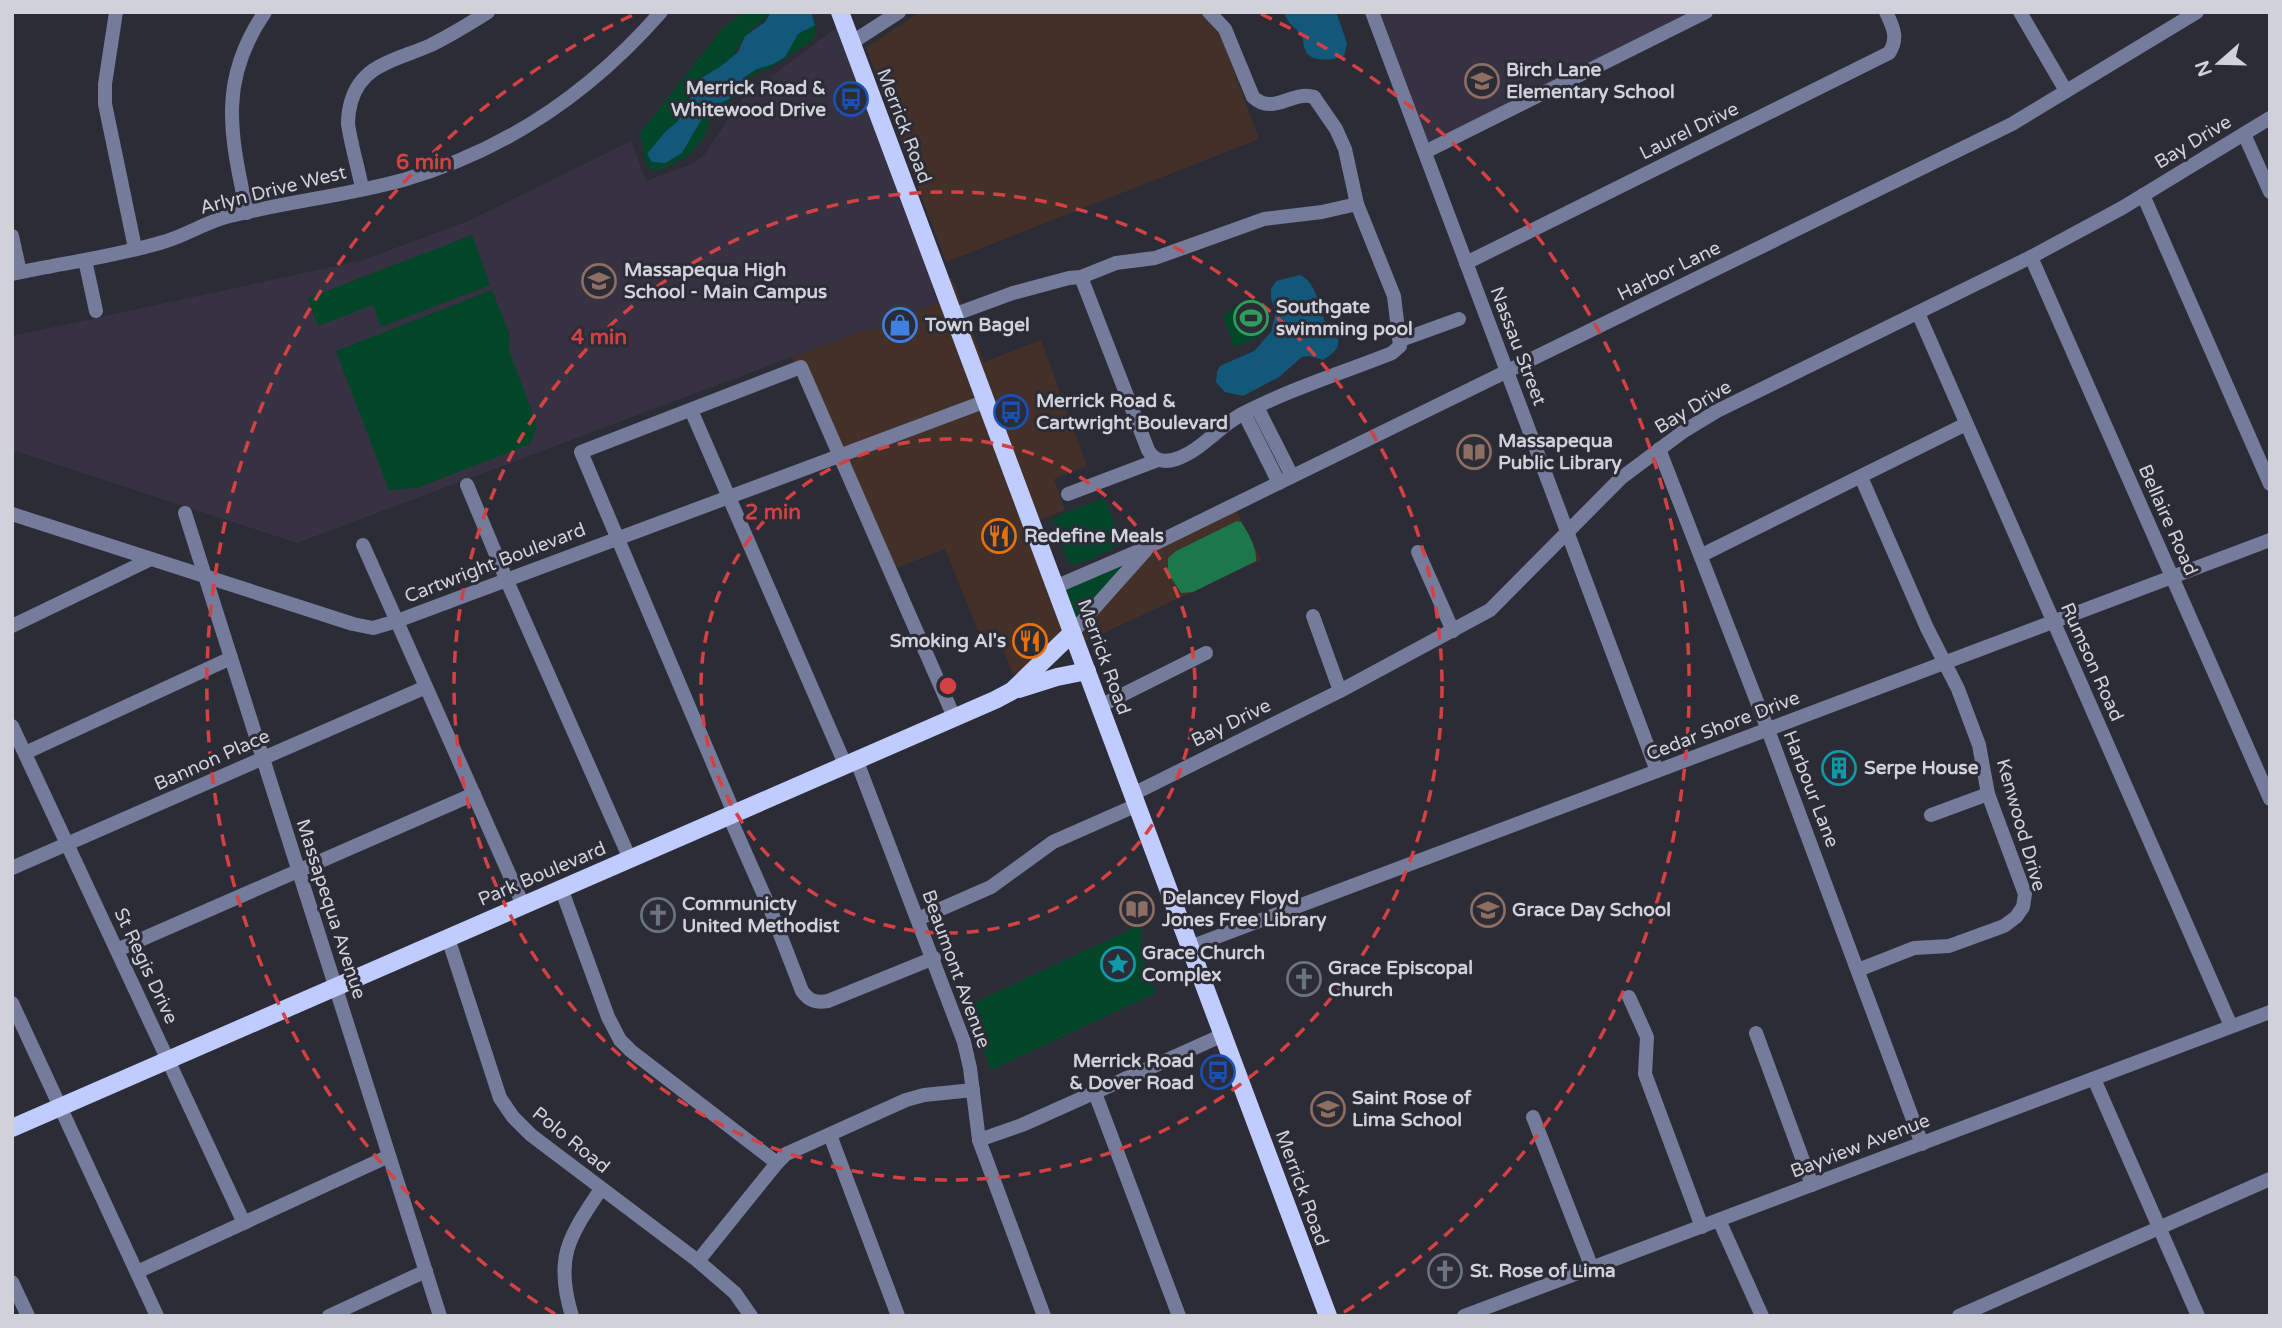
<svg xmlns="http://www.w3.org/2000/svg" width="2282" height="1328" font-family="'Varela Round',sans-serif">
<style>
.commercial{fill:#433029}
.education{fill:#373242}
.green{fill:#014629}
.forest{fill:#1c774c}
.water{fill:#12587a}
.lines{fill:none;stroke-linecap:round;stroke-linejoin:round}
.minor{stroke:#757b9b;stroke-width:14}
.major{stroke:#c0cbfe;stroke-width:18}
.ring{fill:none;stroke:#d54143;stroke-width:3.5;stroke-dasharray:12 9}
.labels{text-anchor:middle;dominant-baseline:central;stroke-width:6;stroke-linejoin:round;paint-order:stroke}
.poi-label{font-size:19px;font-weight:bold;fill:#d1d1d9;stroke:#2c2c37;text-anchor:start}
.street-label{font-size:19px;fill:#d1d1d9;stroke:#2c2c37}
.centre{fill:#d54143;stroke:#2c2c37;stroke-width:3.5}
.ring-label{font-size:21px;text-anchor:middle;font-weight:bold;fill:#d54143;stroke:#2c2c37;stroke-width:6;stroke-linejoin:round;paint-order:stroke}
</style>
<rect width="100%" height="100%" fill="#2c2c37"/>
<g class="commercial">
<polygon points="920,12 1201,12 1221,36 1259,139 946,262 866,48"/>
<polygon points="952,278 984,362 1041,340 1087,466 1054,479 1065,510 1033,523 1056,584 1233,504 1261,560 1013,675 995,630 980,636 945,549 883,573 785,340 923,285"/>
</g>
<g class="education">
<polygon points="1375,12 1701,12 1426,149"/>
<polygon points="836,28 940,302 870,331 868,329 792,357 297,543 12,450 12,336 360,261 466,222 631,141 646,181 692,164 705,154 744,96"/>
</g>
<g class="green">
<path d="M744 12H771C764 22 755 25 747 34 736 47 737 56 720 68 714 72 706 73 700 78 688 89 687 110 677 122 663 138 654 137 652 162L666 163 682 153 707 110 729 99 746 76 757 69 773 64 789 52 790 44 798 34 815 25 811 12 817 28 812 41 772 67 754 74 736 95 711 117 704 137 688 156 660 170 650 169 645 159 640 133 723 28Z"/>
<polygon points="472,235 490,285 381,327 373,305 318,326 308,298"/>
<polygon points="492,290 509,333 509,350 537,426 530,444 417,488 389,490 336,351"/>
<path d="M1256 297C1268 332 1270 334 1234 347L1223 316 1241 303Z"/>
<polygon points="1104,498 1123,543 1090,560 1072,565 1067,559 1052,518"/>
<polygon points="1144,550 1073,631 1057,588"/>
<polygon points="1140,925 1142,931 1140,952 1156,993 991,1070 967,1006"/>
</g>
<path class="forest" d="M1237 521 1241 522C1248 532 1257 548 1256 561L1193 592 1181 593 1168 573V558L1176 551Z"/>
<g class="water">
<polygon points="771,12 811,12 815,25 798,34 785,57 773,64 757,69 746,76 729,99 707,110 682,153 665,163 652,162 647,154 665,132 677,122 701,78 720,67 738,52 745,36 765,22"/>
<path d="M1284 12H1336L1347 43 1344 56C1334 60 1313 63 1306 52 1303 46 1304 40 1301 35 1295 26 1287 24 1284 12Z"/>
<path d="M1300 275C1316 282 1318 304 1324 319 1326 325 1334 330 1338 336 1340 349 1334 353 1323 360L1309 356 1302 357 1279 377 1243 396 1225 392 1216 382 1217 372 1220 366 1254 351 1271 332 1276 312 1271 298V289L1276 281Z"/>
<polygon points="1251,304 1262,328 1256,334 1249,330 1241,310 1242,307"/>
</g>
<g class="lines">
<g class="minor">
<polyline points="116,12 105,84 105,104 135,248"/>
<polyline points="1372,12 1657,771"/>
<polyline points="2020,12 2066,91"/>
<polyline points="851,43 899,12"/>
<polyline points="2244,134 2270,192"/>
<polyline points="1425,152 1706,12"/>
<path d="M362 188C358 167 351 145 348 124 348 117 349 109 351 102 362 63 398 60 431 45 451 35 469 24 488 12"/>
<polyline points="2143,195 2270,484"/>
<path d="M247 213C231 136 217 82 265 12"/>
<polyline points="12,236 20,272"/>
<polyline points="2031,257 2270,799"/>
<polyline points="85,260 96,311"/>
<path d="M1466 263 1889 53C1899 38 1893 27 1886 12"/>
<path d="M12 274C62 263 114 257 163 242 185 236 204 223 226 217 284 202 345 196 403 180 505 151 591 92 661 12"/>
<path d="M1081 277 1148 450C1154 461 1164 463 1176 459 1202 450 1218 427 1242 414 1290 389 1342 373 1392 353L1400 346 1394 296 1357 204 1345 149 1336 129 1314 97C1292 90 1273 116 1253 97L1225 29 1209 12"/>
<polyline points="1918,313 2231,1026"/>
<polyline points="953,315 1013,293 1069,278 1081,277 1116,263 1155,258 1264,219 1322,212 1357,204"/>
<polyline points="1401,340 1459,319"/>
<polyline points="1257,407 1292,476"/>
<polyline points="691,410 845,764"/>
<polyline points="1244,413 1279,483"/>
<polyline points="1659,449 1768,730 1922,1144"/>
<polyline points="467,485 507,581 630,859"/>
<polyline points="1068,494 1158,460"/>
<polyline points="185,513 440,1316"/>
<polyline points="12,514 353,624 373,628 397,621 986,401"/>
<polyline points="363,545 523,905"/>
<polyline points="1418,552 1453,631"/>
<polyline points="1702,555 1966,424"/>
<polyline points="1055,587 1148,547 2012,124 2197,12"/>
<polyline points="1313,616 1340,691"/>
<polyline points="12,626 151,559"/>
<polyline points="1072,633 1146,550"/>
<polyline points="1100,706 1206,653"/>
<polyline points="12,726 244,1223"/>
<polyline points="25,753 231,658"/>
<polyline points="856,759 964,1042 970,1068 979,1140 1044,1316"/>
<polyline points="1133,794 1340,691 1490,610 1621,478 1684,431 1717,411 2031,257 2122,208 2270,118"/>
<polyline points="734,813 581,452 801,367 954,717"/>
<polyline points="1931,815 1988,794"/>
<path d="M729 816 771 911 802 991C809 1001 816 1003 828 1001L934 958"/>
<polyline points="12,868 426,687"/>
<polyline points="561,888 608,1017 620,1040 631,1051 777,1163"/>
<polyline points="918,919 991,887 1053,842 1137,805"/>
<polyline points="448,938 500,1098 513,1117 531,1135 698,1261 735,1293 751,1316"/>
<polyline points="1190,947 2270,540"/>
<polyline points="117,950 474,794"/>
<polyline points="1858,970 1914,948 1949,946 2004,926 2016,917 2023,907 2025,894 1988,794 1979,745 1958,689 1927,628 1861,477"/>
<polyline points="1629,997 1647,1037 1645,1074 1702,1227"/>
<polyline points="12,1003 157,1316"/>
<polyline points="1756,1033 1812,1185"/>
<polyline points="2094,1079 2198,1316"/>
<polyline points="1095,1093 1179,1316"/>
<polyline points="1533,1117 1592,1268"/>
<polyline points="830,1135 898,1316"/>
<polyline points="979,1140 1022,1125 1223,1035"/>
<polyline points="1719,1220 1762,1316"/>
<polyline points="698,1261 777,1163 786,1154 906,1100 924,1095 973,1090"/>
<polyline points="137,1272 389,1156"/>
<polyline points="12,1282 28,1316"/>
<polyline points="329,1316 426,1271"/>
<path d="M572 1316C554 1257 569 1237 601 1189"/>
<polyline points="1464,1316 2270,1012"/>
<polyline points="1959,1316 2270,1179"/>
</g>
<g class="major">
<polyline points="840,12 1328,1316"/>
<polyline points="1019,689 1057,677 1087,671"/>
<polyline points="12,1128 995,700 1012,691 1072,633"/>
</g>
</g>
<g class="ring">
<circle cx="948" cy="686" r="247"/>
<circle cx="948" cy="686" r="494"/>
<path d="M555 1314A741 741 0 0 1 635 14M1261 14A741 741 0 0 1 1341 1314"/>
</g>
<defs>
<g id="school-ring" transform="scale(1.75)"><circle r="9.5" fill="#2c2c37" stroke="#8d6e63" stroke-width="1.5"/><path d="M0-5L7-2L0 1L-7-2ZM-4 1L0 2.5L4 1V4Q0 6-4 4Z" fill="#8d6e63"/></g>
<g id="bus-ring" transform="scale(1.75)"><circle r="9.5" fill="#2c2c37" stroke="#1a4fb4" stroke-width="1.5"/><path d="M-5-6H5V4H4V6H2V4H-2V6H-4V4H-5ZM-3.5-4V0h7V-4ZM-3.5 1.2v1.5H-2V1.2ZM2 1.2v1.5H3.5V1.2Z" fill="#1a4fb4"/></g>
<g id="stadium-ring" transform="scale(1.75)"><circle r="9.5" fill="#2c2c37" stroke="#2e9e5b" stroke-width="1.5"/><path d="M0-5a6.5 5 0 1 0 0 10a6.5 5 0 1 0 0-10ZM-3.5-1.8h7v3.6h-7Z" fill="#2e9e5b"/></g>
<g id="shop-ring" transform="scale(1.75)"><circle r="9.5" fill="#2c2c37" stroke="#3f7fe0" stroke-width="1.5"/><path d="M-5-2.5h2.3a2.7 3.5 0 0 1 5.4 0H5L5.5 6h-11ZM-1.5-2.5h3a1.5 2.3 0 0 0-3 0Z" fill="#3f7fe0"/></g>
<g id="library-ring" transform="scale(1.75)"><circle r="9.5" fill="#2c2c37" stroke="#8d6e63" stroke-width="1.5"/><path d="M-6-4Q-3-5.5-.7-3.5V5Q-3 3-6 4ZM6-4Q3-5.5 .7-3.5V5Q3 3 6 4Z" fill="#8d6e63"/></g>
<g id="restaurant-ring" transform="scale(1.75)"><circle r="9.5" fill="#2c2c37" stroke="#e8710a" stroke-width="1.5"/><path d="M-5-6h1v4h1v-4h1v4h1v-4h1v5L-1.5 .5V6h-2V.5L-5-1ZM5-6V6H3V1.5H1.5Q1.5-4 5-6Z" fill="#e8710a"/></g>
<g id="building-ring" transform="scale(1.75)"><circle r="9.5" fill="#2c2c37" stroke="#0f9aa8" stroke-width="1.5"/><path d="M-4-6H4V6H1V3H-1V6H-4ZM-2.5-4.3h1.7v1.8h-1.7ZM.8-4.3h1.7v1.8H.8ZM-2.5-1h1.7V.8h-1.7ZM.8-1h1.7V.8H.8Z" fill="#0f9aa8"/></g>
<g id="church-ring" transform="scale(1.75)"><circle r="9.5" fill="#2c2c37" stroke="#6b7280" stroke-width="1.5"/><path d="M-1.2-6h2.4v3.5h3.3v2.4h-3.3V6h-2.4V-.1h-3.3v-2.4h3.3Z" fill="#6b7280"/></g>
<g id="sight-ring" transform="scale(1.75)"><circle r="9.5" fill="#2c2c37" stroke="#0f9aa8" stroke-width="1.5"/><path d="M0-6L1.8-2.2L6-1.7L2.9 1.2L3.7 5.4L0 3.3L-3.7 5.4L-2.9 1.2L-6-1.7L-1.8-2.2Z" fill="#0f9aa8"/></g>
</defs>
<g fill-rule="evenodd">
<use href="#school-ring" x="1482" y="81"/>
<use href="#bus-ring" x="851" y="99"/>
<use href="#school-ring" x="599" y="281"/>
<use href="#stadium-ring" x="1251" y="318"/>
<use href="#shop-ring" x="900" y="325"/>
<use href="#bus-ring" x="1011" y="412"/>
<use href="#library-ring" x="1474" y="452"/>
<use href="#restaurant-ring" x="999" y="536"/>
<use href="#restaurant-ring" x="1030" y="641"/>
<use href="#building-ring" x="1839" y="768"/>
<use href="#library-ring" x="1137" y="909"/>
<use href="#school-ring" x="1488" y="910"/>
<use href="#church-ring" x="658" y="915"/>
<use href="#sight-ring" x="1118" y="964"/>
<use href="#church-ring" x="1304" y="979"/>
<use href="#bus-ring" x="1218" y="1072"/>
<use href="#school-ring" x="1328" y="1109"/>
<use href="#church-ring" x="1445" y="1271"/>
</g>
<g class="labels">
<g class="poi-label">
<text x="1506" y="70">Birch Lane<tspan x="1506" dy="22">Elementary School</tspan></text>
<text x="826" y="88" text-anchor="end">Merrick Road &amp;<tspan x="826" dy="22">Whitewood Drive</tspan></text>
<text x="624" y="270">Massapequa High<tspan x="624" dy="22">School - Main Campus</tspan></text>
<text x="1276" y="307">Southgate<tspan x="1276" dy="22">swimming pool</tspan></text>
<text x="925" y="325">Town Bagel</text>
<text x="1036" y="401">Merrick Road &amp;<tspan x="1036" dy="22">Cartwright Boulevard</tspan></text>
<text x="1498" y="441">Massapequa<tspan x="1498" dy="22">Public Library</tspan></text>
<text x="1024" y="536">Redefine Meals</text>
<text x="1006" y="641" text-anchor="end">Smoking Al's</text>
<text x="1864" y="768">Serpe House</text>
<text x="1162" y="898">Delancey Floyd<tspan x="1162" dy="22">Jones Free Library</tspan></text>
<text x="682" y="904">Communicty<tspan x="682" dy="22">United Methodist</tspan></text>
<text x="1512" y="910">Grace Day School</text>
<text x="1142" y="953">Grace Church<tspan x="1142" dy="22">Complex</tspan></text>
<text x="1328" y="968">Grace Episcopal<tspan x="1328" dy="22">Church</tspan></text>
<text x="1194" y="1061" text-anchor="end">Merrick Road<tspan x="1194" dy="22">&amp; Dover Road</tspan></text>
<text x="1352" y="1098">Saint Rose of<tspan x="1352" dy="22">Lima School</tspan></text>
<text x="1470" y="1271">St. Rose of Lima</text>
</g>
<g class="street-label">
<text transform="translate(904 126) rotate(69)">Merrick Road</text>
<text transform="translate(1689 131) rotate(-26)">Laurel Drive</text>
<text transform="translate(2193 142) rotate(-31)">Bay Drive</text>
<text transform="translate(273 190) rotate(-14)">Arlyn Drive West</text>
<text transform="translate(1669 271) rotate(-26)">Harbor Lane</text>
<text transform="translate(1518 346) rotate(69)">Nassau Street</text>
<text transform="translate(1693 407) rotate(-31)">Bay Drive</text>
<text transform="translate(2168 520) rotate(66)">Bellaire Road</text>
<text transform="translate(495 563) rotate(-21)">Cartwright Boulevard</text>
<text transform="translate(1104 657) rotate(70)">Merrick Road</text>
<text transform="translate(2092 662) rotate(66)">Rumson Road</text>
<text transform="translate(1231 723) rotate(-26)">Bay Drive</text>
<text transform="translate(1723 726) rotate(-21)">Cedar Shore Drive</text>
<text transform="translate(212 760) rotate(-24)">Bannon Place</text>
<text transform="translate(1811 789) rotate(69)">Harbour Lane</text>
<text transform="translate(2021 825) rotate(74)">Kenwood Drive</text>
<text transform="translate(542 874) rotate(-23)">Park Boulevard</text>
<text transform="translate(331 909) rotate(72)">Massapequa Avenue</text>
<text transform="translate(146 966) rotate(65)">St Regis Drive</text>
<text transform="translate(956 969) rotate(70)">Beaumont Avenue</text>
<text transform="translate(571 1140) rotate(39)">Polo Road</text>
<text transform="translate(1860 1146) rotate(-21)">Bayview Avenue</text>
<text transform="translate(1302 1188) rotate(70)">Merrick Road</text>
</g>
</g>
<circle cx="948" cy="686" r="10" class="centre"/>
<g class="ring-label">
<text x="424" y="169">6 min</text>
<text x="599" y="344">4 min</text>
<text x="773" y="519">2 min</text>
</g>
<rect width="2282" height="1328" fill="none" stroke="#d1d1d9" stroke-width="28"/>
<g transform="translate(2219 63) rotate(250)" stroke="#2c2c37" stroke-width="5" paint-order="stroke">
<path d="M0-5L12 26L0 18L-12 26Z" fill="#d1d1d9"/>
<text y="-10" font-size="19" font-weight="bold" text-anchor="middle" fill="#d1d1d9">N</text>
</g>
</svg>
